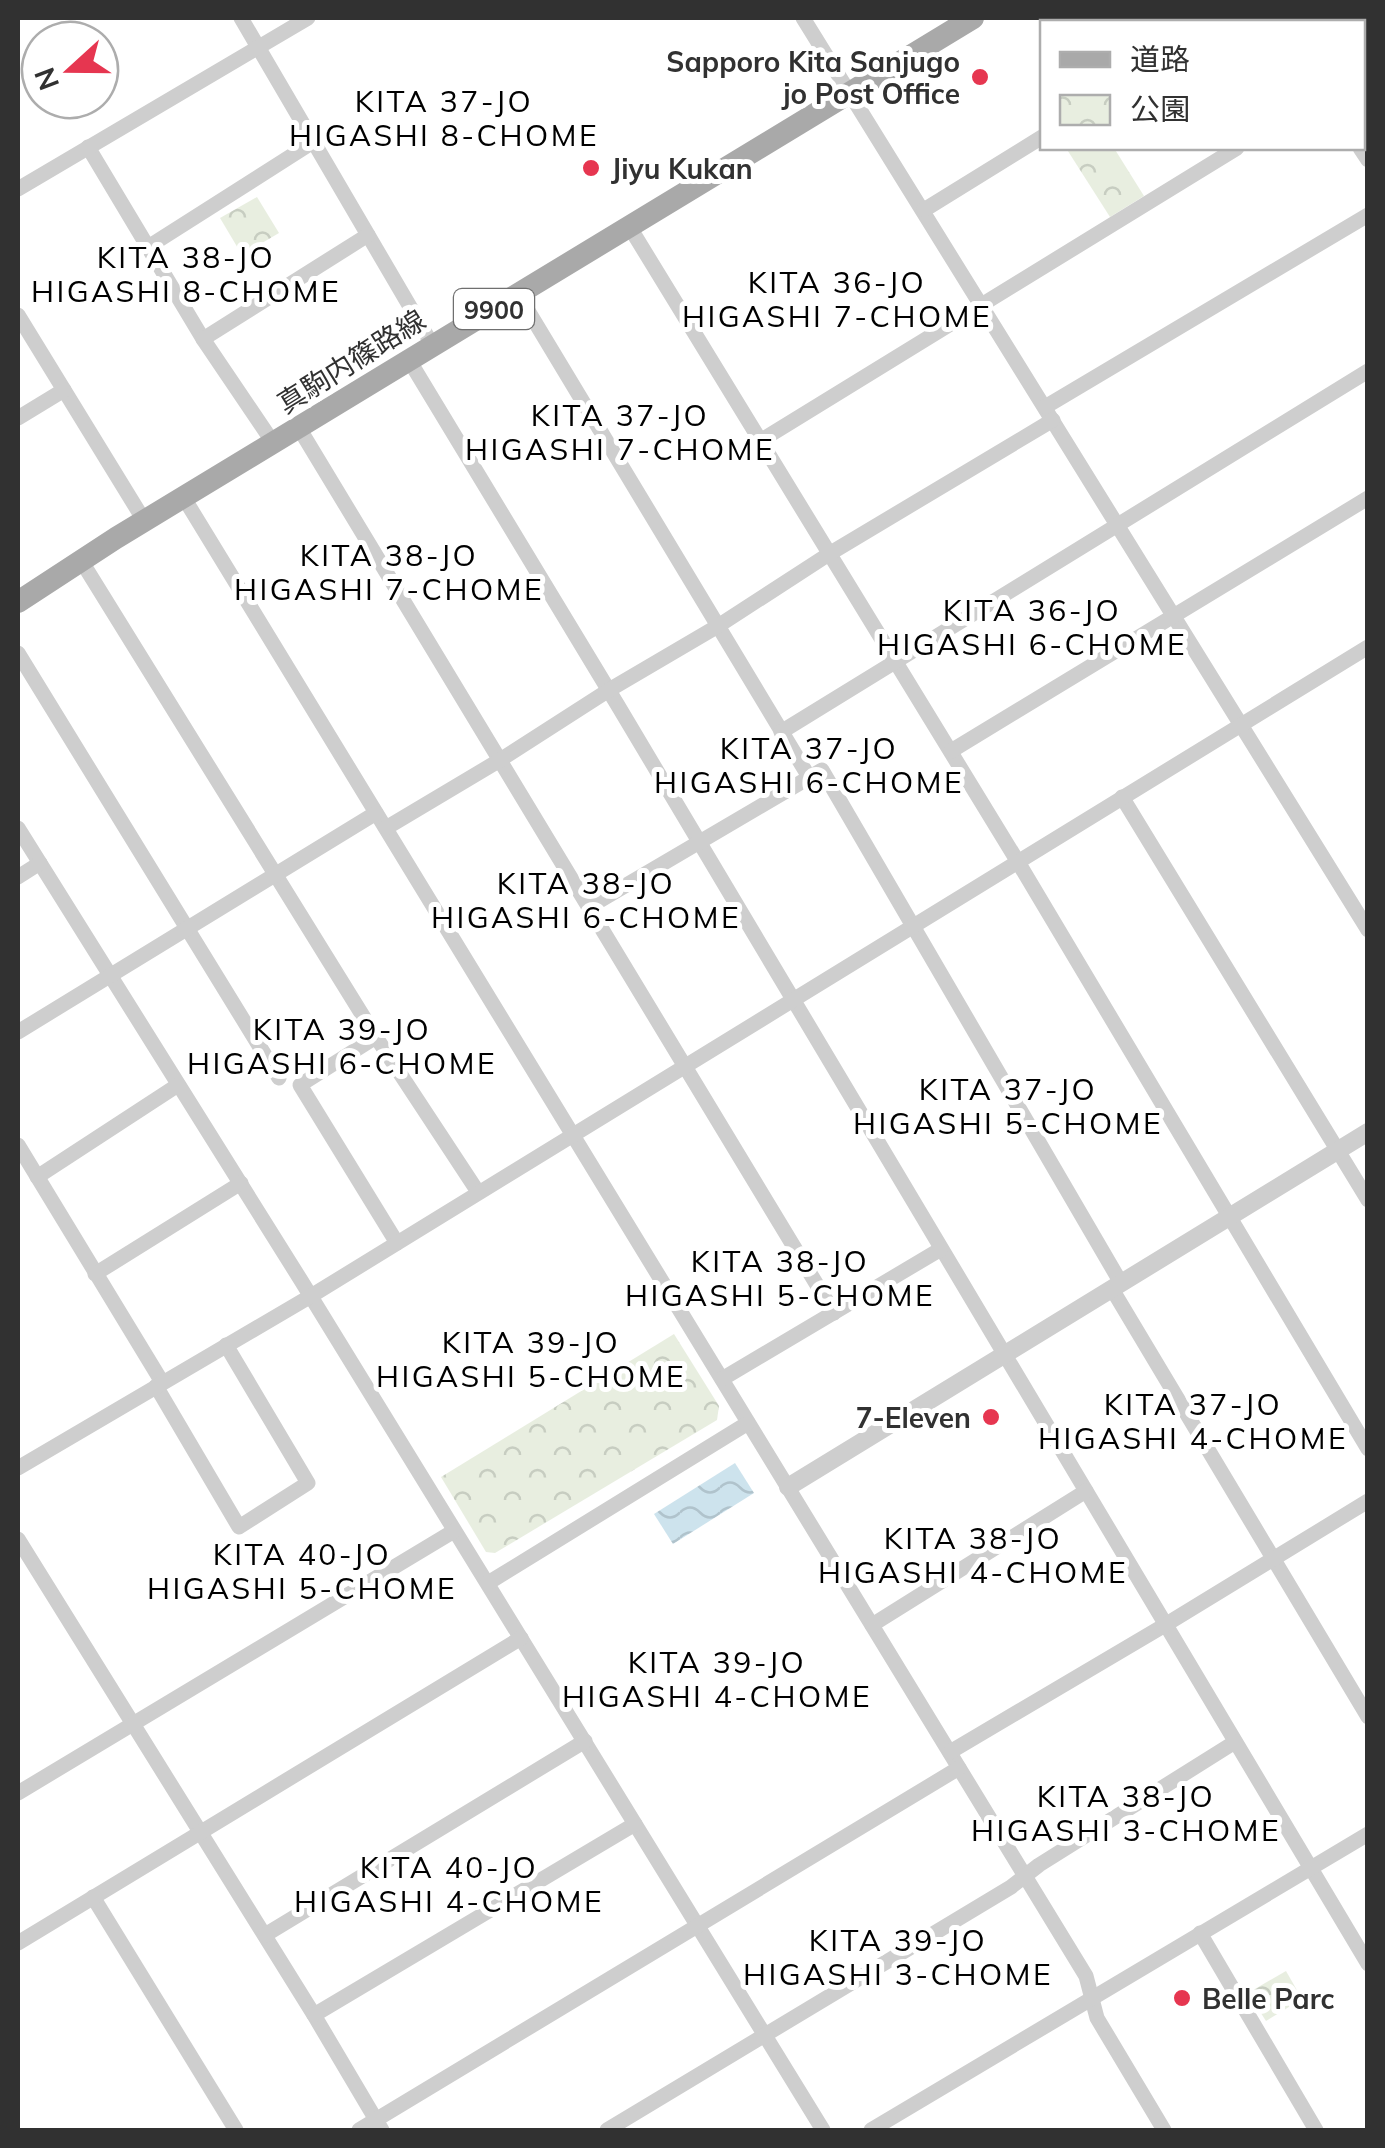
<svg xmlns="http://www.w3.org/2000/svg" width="1385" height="2148" font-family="Mulish,'Noto Sans JP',sans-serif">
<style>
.park{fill:url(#park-crowns)}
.water{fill:url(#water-waves)}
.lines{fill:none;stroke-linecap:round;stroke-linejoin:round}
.minor{stroke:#cecece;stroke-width:15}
.tertiary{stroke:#cecece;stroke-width:18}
.primary{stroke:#a9a9a9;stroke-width:22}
.poi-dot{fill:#e63650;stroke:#fff;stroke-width:4}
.labels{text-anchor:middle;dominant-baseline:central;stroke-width:10;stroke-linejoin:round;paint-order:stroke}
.shield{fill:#fff;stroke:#6f6f6f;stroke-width:2.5}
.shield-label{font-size:25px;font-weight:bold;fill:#313131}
.poi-label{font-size:28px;font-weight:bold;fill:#313131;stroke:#fff;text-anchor:end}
.street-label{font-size:28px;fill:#313131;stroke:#fff}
.neighbourhood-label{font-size:30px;letter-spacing:2.5px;fill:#000;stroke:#fff}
</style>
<defs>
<pattern id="park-crowns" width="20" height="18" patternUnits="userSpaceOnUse" patternTransform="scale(2.5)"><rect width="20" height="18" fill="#e8eee0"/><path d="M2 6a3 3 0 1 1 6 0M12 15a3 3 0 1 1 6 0" fill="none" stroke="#c7cdc1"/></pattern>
<pattern id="water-waves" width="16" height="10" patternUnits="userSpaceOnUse" patternTransform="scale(2.5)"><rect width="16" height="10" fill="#cde3ed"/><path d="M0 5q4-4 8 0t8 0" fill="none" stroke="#b0c3cc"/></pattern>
</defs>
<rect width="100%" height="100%" fill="#fff"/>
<g class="park">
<polygon points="1066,148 1114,148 1144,196 1110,217"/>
<polygon points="257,197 279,233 242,255 220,218"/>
<polygon points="674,1334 719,1406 717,1420 495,1553 486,1552 441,1477"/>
<polygon points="1286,1971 1302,1999 1266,2021 1248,1993"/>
</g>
<polygon class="water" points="735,1463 754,1493 673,1544 654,1514"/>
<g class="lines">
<g class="minor">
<polyline points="241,18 433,346"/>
<polyline points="803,18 1368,930"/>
<polyline points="1280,18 1283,22"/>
<polyline points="1228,22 1237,18"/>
<polyline points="1362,69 1368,66"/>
<polyline points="88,147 203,339 274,444"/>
<polyline points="1360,148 1368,160"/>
<polyline points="18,189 308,18"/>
<polyline points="924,210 1042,137"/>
<polyline points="629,226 1018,862 1368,1449"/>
<polyline points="148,247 313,142"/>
<polyline points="518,294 809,777"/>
<polyline points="18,315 145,522"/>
<polyline points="203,339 368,235"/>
<polyline points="409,360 617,704 1368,1964"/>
<polyline points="1045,407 1368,215"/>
<polyline points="18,418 64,390"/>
<polyline points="299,428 834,1313"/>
<polyline points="760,441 1237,148"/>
<polyline points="184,498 1086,1976 1097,2018 1164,2130"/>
<polyline points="82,562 376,1037 478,1192"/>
<polyline points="18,653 279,1078"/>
<polyline points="781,732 1368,371"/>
<polyline points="951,751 1368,498"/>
<polyline points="1122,797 1368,1200"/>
<polyline points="18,828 302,1282 823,2130"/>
<polyline points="386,828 500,760 609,690 718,626 829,554 1053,420"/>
<polyline points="18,877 40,863"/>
<polyline points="589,907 822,770 1121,1283"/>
<polyline points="18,1032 376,813"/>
<polyline points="376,1037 300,1085 397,1243"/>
<polyline points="18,1145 162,1382"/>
<polyline points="37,1177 178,1085"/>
<polyline points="95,1274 241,1183"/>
<polyline points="1112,1289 1368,1717"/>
<polyline points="722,1379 941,1249"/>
<polyline points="156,1386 239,1527 308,1483 226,1345"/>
<polyline points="18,1468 311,1296 1368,647"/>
<polyline points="18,1539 314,2015 382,2130"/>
<polyline points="488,1583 748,1423"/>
<polyline points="872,1625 1086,1491"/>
<polyline points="950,1752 1165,1625 1368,1501"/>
<polyline points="18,1793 454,1531"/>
<polyline points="93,1897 236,2130"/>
<polyline points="1200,1933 1316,2130"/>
<polyline points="265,1935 585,1741"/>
<polyline points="18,1943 521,1638"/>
<polyline points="314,2015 635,1824"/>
<polyline points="359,2130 959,1768"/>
<polyline points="607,2130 1011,1887 1039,1865 1235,1742"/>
<polyline points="871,2130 1368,1834"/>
</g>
<polyline class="tertiary" points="788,1487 1368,1132"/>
<polyline class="primary" points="18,602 116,538 973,18"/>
</g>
<g class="poi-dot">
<circle cx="980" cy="77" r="10"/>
<circle cx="591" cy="168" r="10"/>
<circle cx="991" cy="1417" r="10"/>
<circle cx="1182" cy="1998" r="10"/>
</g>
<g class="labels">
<rect class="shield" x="454" y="289" width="80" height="40" rx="8"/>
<g class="shield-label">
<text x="494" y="309">9900</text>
</g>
<g class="poi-label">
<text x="960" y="61">Sapporo Kita Sanjugo<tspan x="960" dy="32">jo Post Office</tspan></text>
<text x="611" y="168" text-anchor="start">Jiyu Kukan</text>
<text x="971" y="1417">7-Eleven</text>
<text x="1202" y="1998" text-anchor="start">Belle Parc</text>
</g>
<g class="street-label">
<text transform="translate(351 361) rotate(-32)">真駒内篠路線</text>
</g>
<g class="neighbourhood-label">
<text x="444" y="101">KITA 37-JO<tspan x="444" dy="34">HIGASHI 8-CHOME</tspan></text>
<text x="186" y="257">KITA 38-JO<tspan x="186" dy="34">HIGASHI 8-CHOME</tspan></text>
<text x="837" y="282">KITA 36-JO<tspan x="837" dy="34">HIGASHI 7-CHOME</tspan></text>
<text x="620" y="415">KITA 37-JO<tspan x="620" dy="34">HIGASHI 7-CHOME</tspan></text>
<text x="389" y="555">KITA 38-JO<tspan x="389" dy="34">HIGASHI 7-CHOME</tspan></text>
<text x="1032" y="610">KITA 36-JO<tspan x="1032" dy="34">HIGASHI 6-CHOME</tspan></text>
<text x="809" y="748">KITA 37-JO<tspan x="809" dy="34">HIGASHI 6-CHOME</tspan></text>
<text x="586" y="883">KITA 38-JO<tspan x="586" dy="34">HIGASHI 6-CHOME</tspan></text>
<text x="342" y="1029">KITA 39-JO<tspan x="342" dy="34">HIGASHI 6-CHOME</tspan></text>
<text x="1008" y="1089">KITA 37-JO<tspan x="1008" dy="34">HIGASHI 5-CHOME</tspan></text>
<text x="780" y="1261">KITA 38-JO<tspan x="780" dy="34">HIGASHI 5-CHOME</tspan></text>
<text x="531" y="1342">KITA 39-JO<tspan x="531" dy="34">HIGASHI 5-CHOME</tspan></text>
<text x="1193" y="1404">KITA 37-JO<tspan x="1193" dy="34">HIGASHI 4-CHOME</tspan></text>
<text x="973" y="1538">KITA 38-JO<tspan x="973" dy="34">HIGASHI 4-CHOME</tspan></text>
<text x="302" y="1554">KITA 40-JO<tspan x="302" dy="34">HIGASHI 5-CHOME</tspan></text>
<text x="717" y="1662">KITA 39-JO<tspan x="717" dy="34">HIGASHI 4-CHOME</tspan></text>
<text x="1126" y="1796">KITA 38-JO<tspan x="1126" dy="34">HIGASHI 3-CHOME</tspan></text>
<text x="449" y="1867">KITA 40-JO<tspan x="449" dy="34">HIGASHI 4-CHOME</tspan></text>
<text x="898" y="1940">KITA 39-JO<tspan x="898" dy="34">HIGASHI 3-CHOME</tspan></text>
</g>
</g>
<rect width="1385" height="2148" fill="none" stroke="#313131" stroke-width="40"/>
<rect x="1040" y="20" width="325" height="130" fill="#ffffff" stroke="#adadad" stroke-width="2.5"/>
<rect x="1060" y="52" width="50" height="15" fill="#a9a9a9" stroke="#adadad" stroke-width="2.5"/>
<text x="1130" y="70" font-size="30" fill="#313131">道路</text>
<rect x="1060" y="95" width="50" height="30" fill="url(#park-crowns)" stroke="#adadad" stroke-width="2.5"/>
<text x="1130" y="120" font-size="30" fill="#313131">公園</text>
<g transform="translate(70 70) rotate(249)"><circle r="48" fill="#ffffff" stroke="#adadad" stroke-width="2.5"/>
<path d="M0-8L18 38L0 25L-18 38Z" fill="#e63650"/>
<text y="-15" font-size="28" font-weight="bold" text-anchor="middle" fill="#313131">N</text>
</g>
</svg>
